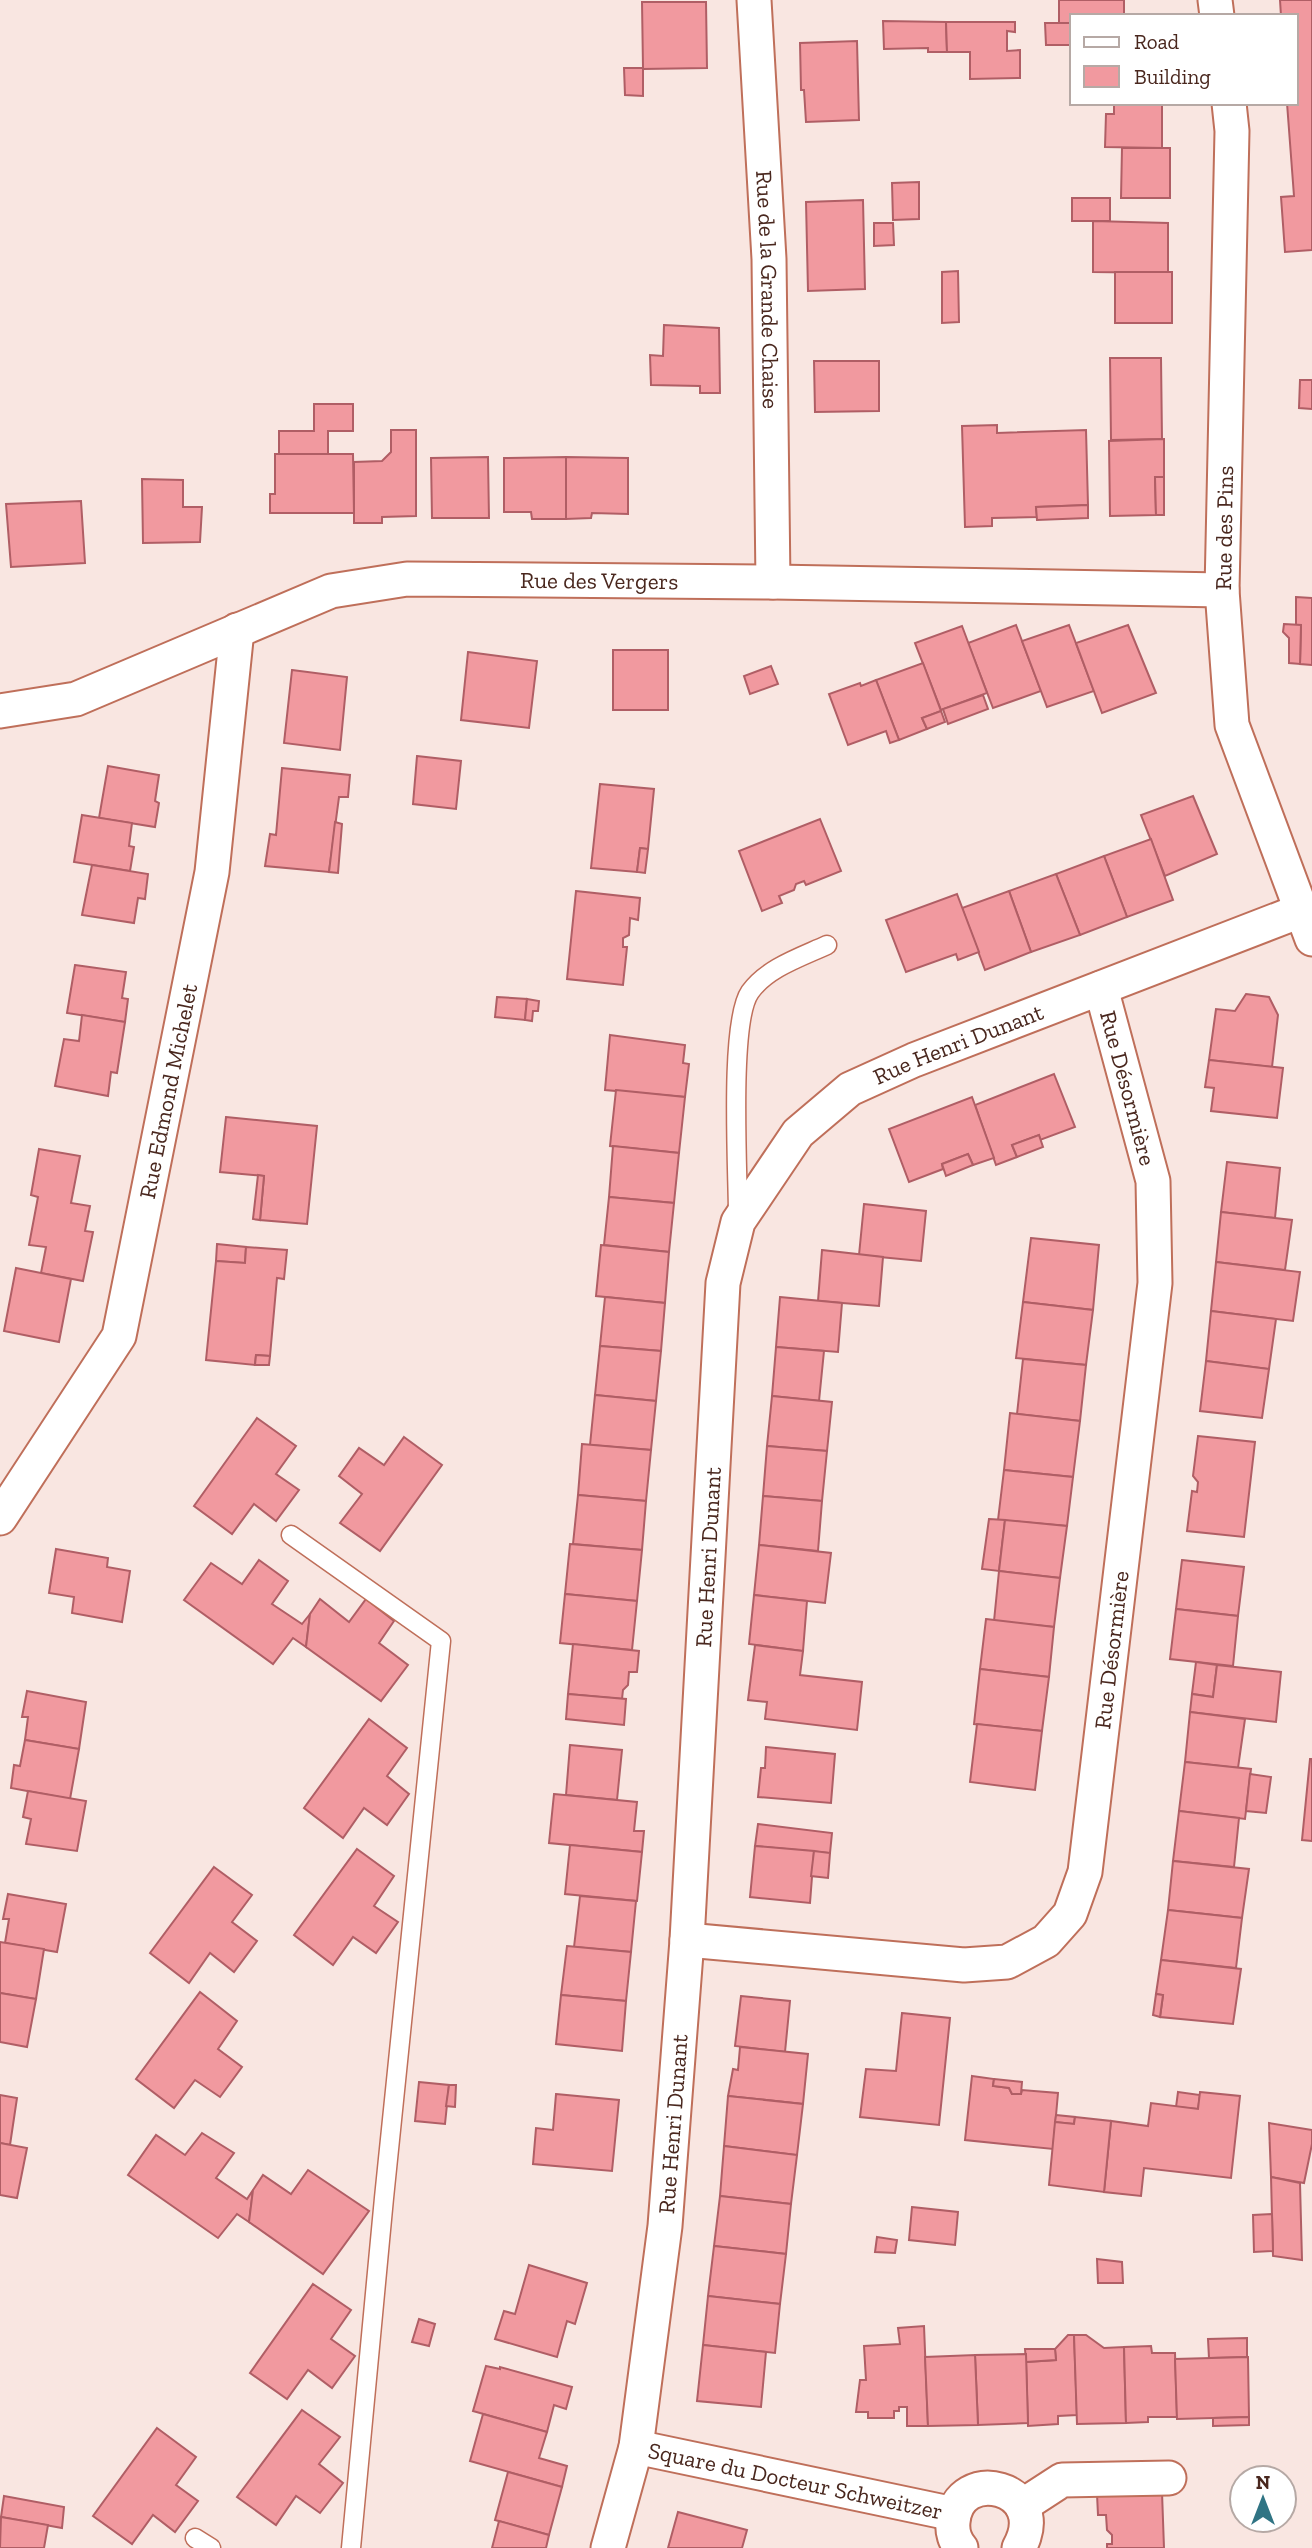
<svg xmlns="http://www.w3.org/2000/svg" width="1312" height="2548" font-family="'Zilla Slab',serif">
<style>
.building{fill:#f1999f;stroke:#b05e65;stroke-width:2}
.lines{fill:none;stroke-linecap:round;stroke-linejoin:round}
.service-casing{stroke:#bf6f5a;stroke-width:21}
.minor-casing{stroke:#bf6f5a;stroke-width:37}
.service{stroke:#fff;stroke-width:18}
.minor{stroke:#fff;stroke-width:33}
.labels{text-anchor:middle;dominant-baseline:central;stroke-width:5;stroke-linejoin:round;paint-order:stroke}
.street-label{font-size:23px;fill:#49271e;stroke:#fff}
</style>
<rect width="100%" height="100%" fill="#f9e6e1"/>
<g class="building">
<polygon points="1059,0 1124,0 1124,16 1072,16 1072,23 1059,23"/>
<polygon points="1280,0 1312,0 1312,250 1285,252 1281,197 1294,196 1287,103 1296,103 1296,16 1281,16"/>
<polygon points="642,2 706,2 707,68 643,69 643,96 625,95 624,68 643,68"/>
<polygon points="883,21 946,22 947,52 928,52 928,48 884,49"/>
<polygon points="946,22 1015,22 1015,32 1007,31 1007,51 1020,50 1020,78 970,79 970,52 947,52"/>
<polygon points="1045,23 1072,23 1072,45 1046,45"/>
<polygon points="857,41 859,120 806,122 804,90 801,90 800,43"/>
<polygon points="1114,103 1162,103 1162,148 1105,147 1106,114 1114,114"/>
<polygon points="1122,148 1170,148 1170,198 1121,198"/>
<polygon points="919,182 919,219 893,220 892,183"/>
<rect x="1072" y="198" width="38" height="23"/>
<polygon points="863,200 865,289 808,291 806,202"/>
<polygon points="1093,221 1168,223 1168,273 1093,272"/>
<polygon points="874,223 893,223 894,245 874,246"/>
<polygon points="958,271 959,322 942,323 942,272"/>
<rect x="1115" y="272" width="57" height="51"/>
<polygon points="664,325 719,328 720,393 700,393 700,386 651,385 650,355 663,356"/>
<polygon points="1110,358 1161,358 1162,439 1111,440"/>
<polygon points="814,361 879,361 879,411 815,412"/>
<polygon points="1300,380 1312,380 1312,409 1299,408"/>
<polygon points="314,404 353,404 353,431 328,431 328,454 279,454 279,431 314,431"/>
<polygon points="997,425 997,433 1086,430 1088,505 1036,507 1037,517 992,518 992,526 965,527 962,426"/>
<polygon points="391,430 416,430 416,516 382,517 382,523 354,523 354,462 382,461 391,452"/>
<polygon points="1164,439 1164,477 1155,477 1156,515 1110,516 1109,441"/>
<polygon points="275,454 353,454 354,513 270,513 270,494 275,494"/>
<polygon points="488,457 489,518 432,518 431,458"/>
<polygon points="566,457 628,458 628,514 592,513 591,518 566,519"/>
<polygon points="566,457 566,519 532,519 531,512 504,512 504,458"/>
<polygon points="1155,477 1164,477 1164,515 1156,515"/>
<polygon points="142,479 183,480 183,507 202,507 200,542 143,543"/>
<polygon points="81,501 85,563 11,567 6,504"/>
<polygon points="1088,505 1088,518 1037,520 1036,507"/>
<polygon points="1296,597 1312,598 1312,665 1300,664 1301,625 1296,625"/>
<polygon points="1284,624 1301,625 1300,664 1289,663 1289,638 1283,632"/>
<polygon points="1016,625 1041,691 993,708 968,643"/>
<polygon points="1069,625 1094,691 1047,707 1022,641"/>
<polygon points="1128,625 1156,693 1102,713 1076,643"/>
<polygon points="962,626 987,693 941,710 915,643"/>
<rect x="613" y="650" width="55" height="60"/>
<polygon points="468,652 537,661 529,728 461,720"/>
<polygon points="923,663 941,711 922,718 927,729 899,740 876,680"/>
<polygon points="771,666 778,684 750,694 744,676"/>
<polygon points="292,670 347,677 340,750 284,743"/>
<polygon points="876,680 899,740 890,743 886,731 848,745 829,694 860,683 861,686"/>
<polygon points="983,695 988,709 948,724 943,709"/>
<polygon points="941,711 945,722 927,729 922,718"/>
<polygon points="417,756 461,761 456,809 413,804"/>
<polygon points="108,766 159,775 155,801 159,803 155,827 99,818"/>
<polygon points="282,768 350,775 348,797 339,797 329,872 265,866 270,834 276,835"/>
<polygon points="600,784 654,789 648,849 640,848 637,872 591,868"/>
<polygon points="1193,796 1217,854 1165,876 1141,815"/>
<polygon points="82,815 132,823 129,846 134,847 130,871 74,862"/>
<polygon points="820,819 841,871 806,885 804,881 796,884 794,890 779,896 782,903 762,911 739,851"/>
<polygon points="335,822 342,824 338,873 329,872"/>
<polygon points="1151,839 1173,900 1127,917 1104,856"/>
<polygon points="640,848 648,849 645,873 637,872"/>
<polygon points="1104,856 1127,917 1080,935 1056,874"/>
<polygon points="92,865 148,874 145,899 138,898 134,923 82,915"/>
<polygon points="1056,874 1080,935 1031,952 1009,891"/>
<polygon points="576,891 640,898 638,920 630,918 629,935 623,938 623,947 627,947 623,985 567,979"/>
<polygon points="1009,891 1031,952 985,970 962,908"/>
<polygon points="957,894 979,952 958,960 956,954 906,972 886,920"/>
<polygon points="75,965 126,972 122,998 128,999 125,1022 67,1013"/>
<polygon points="1246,994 1269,997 1278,1015 1272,1067 1209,1060 1216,1009 1235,1011"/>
<polygon points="497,997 527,999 525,1020 495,1017"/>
<polygon points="527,999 539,1001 538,1011 533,1011 532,1021 525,1020"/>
<polygon points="82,1015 125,1022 117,1073 111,1072 108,1096 55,1086 64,1039 79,1041"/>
<polygon points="610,1035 685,1045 683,1063 689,1064 685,1097 605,1090"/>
<polygon points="1209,1060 1283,1068 1277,1118 1211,1111 1214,1088 1205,1087"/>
<polygon points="1054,1074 1075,1127 1040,1140 1039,1135 1012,1145 1017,1157 996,1165 975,1105"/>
<polygon points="616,1090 685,1097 679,1153 610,1146"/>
<polygon points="972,1097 994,1158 973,1165 968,1154 942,1164 943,1169 909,1182 889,1129"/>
<polygon points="226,1117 317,1126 307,1224 260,1220 264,1176 220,1172"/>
<polygon points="1039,1135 1043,1147 1017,1157 1012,1145"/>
<polygon points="613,1146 679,1153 674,1203 609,1197"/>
<polygon points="39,1149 80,1156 71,1203 90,1206 85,1231 93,1232 83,1281 41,1273 46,1247 29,1245 38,1197 31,1195"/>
<polygon points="968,1154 973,1165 946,1176 942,1164"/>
<polygon points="1227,1162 1280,1168 1275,1218 1221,1212"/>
<polygon points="258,1175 264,1176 260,1220 253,1219"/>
<polygon points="609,1197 674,1203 669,1252 604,1245"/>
<polygon points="864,1204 926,1211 921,1261 859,1255"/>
<polygon points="1221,1212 1292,1220 1285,1270 1216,1262"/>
<polygon points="1031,1238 1099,1245 1093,1310 1023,1302"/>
<polygon points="217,1244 246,1247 245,1263 216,1261"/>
<polygon points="601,1245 669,1252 665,1303 596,1296"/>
<polygon points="246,1247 287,1250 284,1279 277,1278 270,1356 256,1355 255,1365 206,1360 216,1261 245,1263"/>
<polygon points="822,1250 883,1257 879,1306 818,1301"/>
<polygon points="1216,1262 1300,1272 1293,1321 1211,1311"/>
<polygon points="16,1268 71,1279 59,1342 4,1331"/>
<polygon points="605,1297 665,1303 661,1351 600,1346"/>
<polygon points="780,1297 842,1303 838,1352 776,1347"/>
<polygon points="1023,1302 1093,1310 1086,1365 1016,1358"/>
<polygon points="1211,1311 1276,1319 1269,1369 1206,1361"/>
<polygon points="600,1346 661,1351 656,1401 595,1395"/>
<polygon points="776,1347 824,1351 819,1401 772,1396"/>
<polygon points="256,1355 270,1356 269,1365 255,1365"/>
<polygon points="1023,1359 1086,1365 1080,1421 1017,1414"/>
<polygon points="1206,1361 1269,1369 1262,1418 1200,1411"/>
<polygon points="595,1395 656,1401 651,1450 590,1445"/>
<polygon points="772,1396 832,1402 827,1451 767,1446"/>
<polygon points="1010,1413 1080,1421 1073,1477 1004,1470"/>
<polygon points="257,1418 296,1446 276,1474 299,1490 276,1521 254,1504 232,1534 194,1506"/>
<polygon points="1198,1436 1255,1442 1244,1537 1187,1531 1192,1491 1197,1492 1198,1482 1193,1476"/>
<polygon points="404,1437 442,1465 380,1551 340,1523 362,1494 339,1476 359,1448 384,1465"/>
<polygon points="582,1444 651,1450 646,1501 578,1495"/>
<polygon points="767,1446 827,1451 822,1501 763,1496"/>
<polygon points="1004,1470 1073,1477 1067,1526 998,1520"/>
<polygon points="578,1495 646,1501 642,1550 573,1544"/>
<polygon points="763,1496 822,1501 818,1551 759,1545"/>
<polygon points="989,1519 1005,1520 999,1571 982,1569"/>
<polygon points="1005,1520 1067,1526 1060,1578 999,1571"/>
<polygon points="570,1544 642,1550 637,1601 565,1594"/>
<polygon points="759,1545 831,1553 825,1603 754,1595"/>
<polygon points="56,1549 108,1558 107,1567 130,1571 122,1622 72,1613 74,1597 49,1593"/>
<polygon points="259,1560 288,1581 272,1604 302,1624 310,1614 306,1647 293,1638 273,1664 184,1600 211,1563 242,1584"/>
<polygon points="1182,1560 1244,1567 1238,1616 1176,1609"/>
<polygon points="999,1571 1060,1578 1054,1627 994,1621"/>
<polygon points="565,1594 637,1601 632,1650 560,1643"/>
<polygon points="754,1595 807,1601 803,1651 749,1644"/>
<polygon points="320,1599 349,1622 366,1599 394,1621 379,1643 408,1665 381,1701 306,1647 310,1614"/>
<polygon points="1176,1609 1238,1616 1233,1666 1170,1659"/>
<polygon points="986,1619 1054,1627 1049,1677 980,1669"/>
<polygon points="573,1644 639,1651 637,1672 629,1672 628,1685 623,1690 622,1699 568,1694"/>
<polygon points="755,1645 803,1651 800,1675 862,1682 857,1730 765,1719 767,1702 748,1700"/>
<polygon points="1196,1662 1217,1665 1213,1697 1192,1694"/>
<polygon points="1217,1665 1281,1672 1276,1722 1190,1712 1192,1694 1213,1697"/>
<polygon points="980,1669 1049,1677 1042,1731 974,1724"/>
<polygon points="27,1691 86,1702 79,1749 25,1740 28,1717 22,1717"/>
<polygon points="568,1694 626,1699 624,1725 566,1719"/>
<polygon points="1190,1712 1245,1719 1238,1768 1185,1762"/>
<polygon points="369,1719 407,1748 387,1776 409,1794 387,1825 364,1808 343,1838 304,1808"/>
<polygon points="977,1724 1042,1731 1035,1790 970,1782"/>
<polygon points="25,1740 79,1749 70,1799 11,1788 14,1765 20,1766"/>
<polygon points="570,1745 622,1750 617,1800 566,1795"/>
<polygon points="766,1747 835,1754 831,1803 758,1797 761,1768 765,1768"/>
<polygon points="1310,1759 1312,1759 1312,1841 1302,1840"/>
<polygon points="1185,1762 1251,1769 1245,1819 1179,1811"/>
<polygon points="1250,1774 1271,1777 1266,1813 1246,1811"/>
<polygon points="28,1791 86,1801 77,1851 26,1844 31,1819 23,1817"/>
<polygon points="554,1794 637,1802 634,1831 644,1831 642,1852 549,1843"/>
<polygon points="1179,1811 1239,1818 1234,1867 1173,1861"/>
<polygon points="758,1824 832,1833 830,1853 755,1846"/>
<polygon points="570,1845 642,1852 637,1901 565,1894"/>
<polygon points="755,1846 814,1851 810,1903 750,1897"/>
<polygon points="357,1849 394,1876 374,1906 398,1922 376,1953 353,1937 333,1965 294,1935"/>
<polygon points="814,1851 830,1853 828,1878 811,1876"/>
<polygon points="1173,1861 1249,1869 1242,1918 1168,1910"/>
<polygon points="214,1867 252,1895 232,1922 257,1941 234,1972 210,1953 189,1983 150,1953"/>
<polygon points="8,1894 66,1904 57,1952 5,1943 9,1919 3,1919"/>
<polygon points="580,1896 636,1901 631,1952 574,1947"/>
<polygon points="1168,1910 1242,1918 1236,1968 1161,1960"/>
<polygon points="0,1942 44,1949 36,1999 0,1993"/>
<polygon points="567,1946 631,1952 626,2001 561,1995"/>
<polygon points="1161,1960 1241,1969 1233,2024 1160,2017 1163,1995 1156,1994"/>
<polygon points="200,1992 237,2021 218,2049 242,2067 220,2097 195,2080 174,2108 136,2079"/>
<polygon points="0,1993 36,1999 27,2047 0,2042"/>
<polygon points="1156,1994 1163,1995 1160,2017 1153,2015"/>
<polygon points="561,1995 626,2001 622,2051 556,2044"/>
<polygon points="741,1996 790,2001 785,2052 735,2046"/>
<polygon points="902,2013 950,2018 939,2125 860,2117 866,2069 896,2071"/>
<polygon points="740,2047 808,2054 803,2104 728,2096 733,2069 738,2070"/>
<polygon points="972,2076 994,2079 993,2086 1009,2088 1012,2094 1021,2094 1022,2090 1058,2093 1053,2149 965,2140"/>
<polygon points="994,2079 1022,2082 1021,2094 1012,2094 1009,2088 993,2086"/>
<polygon points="419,2082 449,2085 445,2124 415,2121"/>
<polygon points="449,2085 456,2085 455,2107 446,2106"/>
<polygon points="1178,2092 1200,2095 1198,2109 1176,2107"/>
<polygon points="1200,2092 1240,2096 1231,2178 1144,2168 1141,2196 1104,2192 1111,2121 1148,2126 1151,2103 1198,2109"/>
<polygon points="556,2094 619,2100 612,2171 533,2164 536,2128 553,2130"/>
<polygon points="0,2095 17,2098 10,2145 0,2143"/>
<polygon points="728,2096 803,2104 797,2155 724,2146"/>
<polygon points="1056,2115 1075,2117 1074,2124 1055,2122"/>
<polygon points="1075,2117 1111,2121 1104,2192 1049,2185 1055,2122 1074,2124"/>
<polygon points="1269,2123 1312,2130 1312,2144 1304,2183 1271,2177"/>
<polygon points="202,2133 234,2153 216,2178 247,2199 253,2190 249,2222 237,2214 218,2238 128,2175 156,2135 185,2155"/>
<polygon points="0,2143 27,2148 17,2198 0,2195"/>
<polygon points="724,2146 797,2155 791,2204 720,2196"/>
<polygon points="308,2170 369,2211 323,2274 249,2222 253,2190 263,2175 291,2194"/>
<polygon points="1271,2177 1300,2183 1302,2260 1273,2256"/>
<polygon points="720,2196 791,2204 786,2254 714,2246"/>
<polygon points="912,2207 958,2212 955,2245 909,2240"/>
<polygon points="1272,2214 1273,2251 1254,2252 1253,2215"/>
<polygon points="877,2237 897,2240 895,2253 875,2252"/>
<polygon points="714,2246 786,2254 780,2304 708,2296"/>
<polygon points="1097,2259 1122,2262 1123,2283 1098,2283"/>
<polygon points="529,2265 587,2283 575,2324 567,2321 557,2357 495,2339 504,2311 515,2314"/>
<polygon points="313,2284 351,2310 331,2339 355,2356 332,2388 308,2370 287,2399 250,2373"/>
<polygon points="708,2296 780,2304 775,2353 703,2345"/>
<polygon points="419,2319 435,2324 429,2346 412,2342"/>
<polygon points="924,2326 928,2426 907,2426 907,2407 899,2407 899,2411 894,2411 894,2418 868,2418 868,2412 856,2412 860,2380 866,2380 864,2346 900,2344 898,2328"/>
<polygon points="1068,2335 1074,2335 1077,2415 1058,2416 1058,2424 1028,2426 1026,2362 1056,2360 1055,2349"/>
<polygon points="1074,2335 1086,2335 1104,2348 1124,2347 1126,2423 1077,2424"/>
<polygon points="1247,2338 1247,2357 1209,2358 1208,2339"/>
<polygon points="703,2345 766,2352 761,2407 697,2401"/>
<polygon points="1151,2346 1152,2353 1175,2353 1177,2417 1148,2417 1148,2422 1126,2423 1124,2347"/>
<polygon points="1025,2349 1055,2349 1056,2360 1026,2362"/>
<polygon points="1026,2354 1028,2423 978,2425 975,2355"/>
<polygon points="975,2355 978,2425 928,2426 925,2357"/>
<polygon points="1248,2357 1249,2417 1177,2419 1175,2359"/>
<polygon points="486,2366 500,2369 500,2367 572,2387 566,2409 554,2405 547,2432 473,2411"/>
<polygon points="302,2410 340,2437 319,2464 343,2483 320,2513 296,2496 276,2525 237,2497"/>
<polygon points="483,2414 547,2432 539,2458 567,2466 562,2487 470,2461"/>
<polygon points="1249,2417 1249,2425 1213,2426 1213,2418"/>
<polygon points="157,2428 196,2457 176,2485 198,2501 175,2532 153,2515 132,2544 93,2516"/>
<polygon points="508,2472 562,2487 549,2535 495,2520"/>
<polygon points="1162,2492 1164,2548 1107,2548 1107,2544 1112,2544 1112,2535 1107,2530 1106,2515 1098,2515 1097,2494"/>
<polygon points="4,2496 64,2507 62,2528 1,2517"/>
<polygon points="678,2512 747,2530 742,2548 668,2548"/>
<polygon points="1,2517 48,2525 44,2548 0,2548"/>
<polygon points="499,2521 549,2535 546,2548 492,2548"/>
</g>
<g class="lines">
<g class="service-casing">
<g id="service">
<path d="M738 1215C738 1172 729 1022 750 992 767 968 801 957 827 945"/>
<polyline points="291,1535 441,1641 384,2198 351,2548"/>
<polyline points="195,2538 211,2548"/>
</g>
</g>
<g class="minor-casing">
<g id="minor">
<path id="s1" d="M754 0 769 259 773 582"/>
<polyline points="1215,0 1217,16"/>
<polyline points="1229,103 1232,131 1222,590 1232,725 1312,939"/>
<path id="s2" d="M0 711 76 699 331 591 407 579 773 582 1222 590"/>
<path id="s3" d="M0 1518 119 1336 212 872 237 630"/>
<path id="s4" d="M687 1940 964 1965 1007 1962 1046 1941 1070 1914 1085 1872 1155 1283 1153 1181 1101 988"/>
<path id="s5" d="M636 2447 954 2514"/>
<polyline points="1022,2506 1062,2480 1169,2478"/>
<path id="s6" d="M608 2548 636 2447 665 2226 687 1940 723 1283 738 1222 798 1133 850 1089 914 1060 1300 911"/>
<path d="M961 2548C955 2541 952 2532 953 2522 957 2464 1053 2486 1019 2548"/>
</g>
</g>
<use href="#service" class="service"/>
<use href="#minor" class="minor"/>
</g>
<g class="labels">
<g class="street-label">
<text stroke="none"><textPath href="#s1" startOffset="290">Rue de la Grande Chaise</textPath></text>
<text transform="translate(1224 528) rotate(-89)">Rue des Pins</text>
<text stroke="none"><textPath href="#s2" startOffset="623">Rue des Vergers</textPath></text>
<text stroke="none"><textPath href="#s6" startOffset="1628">Rue Henri Dunant</textPath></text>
<text transform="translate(1128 1088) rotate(75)">Rue Désormière</text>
<text stroke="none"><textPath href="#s3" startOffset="467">Rue Edmond Michelet</textPath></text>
<text stroke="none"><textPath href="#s6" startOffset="998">Rue Henri Dunant</textPath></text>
<text stroke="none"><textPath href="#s4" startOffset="670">Rue Désormière</textPath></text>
<text stroke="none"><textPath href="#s6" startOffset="430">Rue Henri Dunant</textPath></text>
<text stroke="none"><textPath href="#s5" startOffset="163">Square du Docteur Schweitzer</textPath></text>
</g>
</g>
<rect x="1070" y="14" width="228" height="91" fill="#ffffff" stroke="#b6a9a5" stroke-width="2"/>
<rect x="1084" y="37" width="35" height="10" fill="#ffffff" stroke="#b6a9a5" stroke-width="2"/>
<text x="1134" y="49" font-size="21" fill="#49271e">Road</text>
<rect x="1084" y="66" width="35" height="21" fill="#f1999f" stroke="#b6a9a5" stroke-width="2"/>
<text x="1134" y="84" font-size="21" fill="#49271e">Building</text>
<g transform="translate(1263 2499)"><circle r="33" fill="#ffffff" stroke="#b6a9a5" stroke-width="2"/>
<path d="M0-5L12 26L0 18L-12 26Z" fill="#307484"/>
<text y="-10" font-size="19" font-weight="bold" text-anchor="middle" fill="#49271e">N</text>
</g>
</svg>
